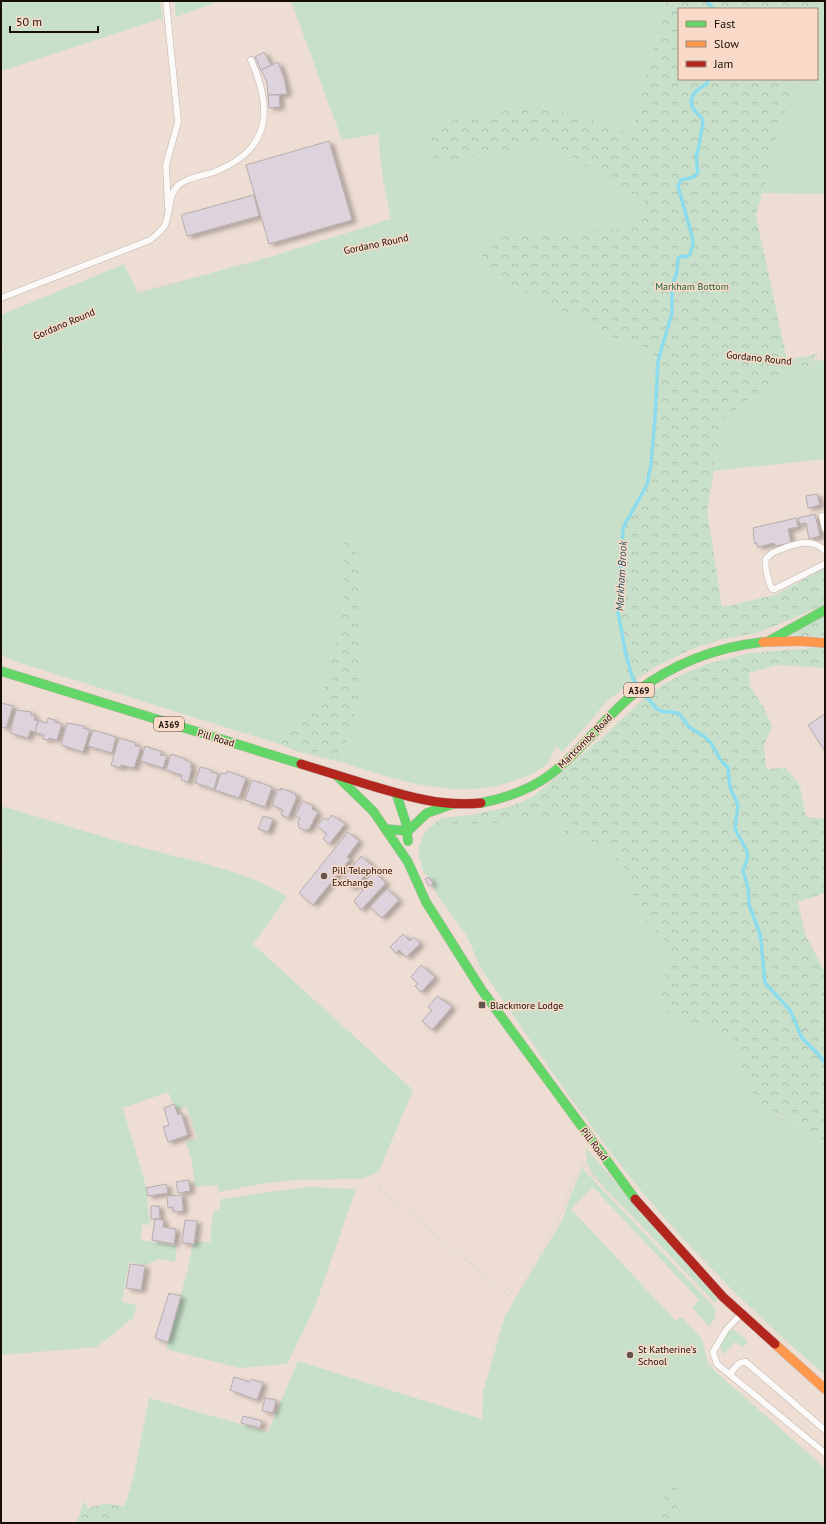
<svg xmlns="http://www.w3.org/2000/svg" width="826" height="1524" font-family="'PT Sans',sans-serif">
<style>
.green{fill:#c8e0ca}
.forest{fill:url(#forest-crowns)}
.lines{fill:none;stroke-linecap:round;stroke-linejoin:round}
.stream{stroke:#8cdcee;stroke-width:3.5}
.building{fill:#ded3dc;stroke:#b5adad;filter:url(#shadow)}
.lane-casing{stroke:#c1b4ac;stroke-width:7}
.fast-casing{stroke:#c1b4ac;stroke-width:10}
.slow-casing{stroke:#c1b4ac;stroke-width:10}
.jam-casing{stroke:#c1b4ac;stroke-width:10}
.path{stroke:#d4cfcd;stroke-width:2;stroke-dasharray:1 3;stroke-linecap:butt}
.lane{stroke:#fcfaf8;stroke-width:6}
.fast{stroke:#63d668;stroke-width:9}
.slow{stroke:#ff974d;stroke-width:9}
.jam{stroke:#b3261e;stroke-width:9}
.poi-dot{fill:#62564e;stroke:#f9dac8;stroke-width:1.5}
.labels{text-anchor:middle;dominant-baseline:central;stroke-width:3;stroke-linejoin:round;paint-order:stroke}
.shield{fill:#f9dac8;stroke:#5b4a41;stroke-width:1}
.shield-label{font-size:9px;font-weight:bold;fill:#170d07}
.street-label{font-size:10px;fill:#170d07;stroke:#f9dac8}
.park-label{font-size:10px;fill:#1b6242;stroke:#f9dac8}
.poi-label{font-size:10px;fill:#170d07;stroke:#f9dac8;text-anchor:start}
.water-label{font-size:11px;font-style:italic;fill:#1c505d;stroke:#f9dac8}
</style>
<defs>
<pattern id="forest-crowns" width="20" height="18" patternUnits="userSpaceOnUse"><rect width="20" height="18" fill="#c8e0ca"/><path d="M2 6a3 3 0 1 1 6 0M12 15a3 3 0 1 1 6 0" fill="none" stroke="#abbfac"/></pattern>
<filter id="shadow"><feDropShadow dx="4.5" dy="2.5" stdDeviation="2" flood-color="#0004"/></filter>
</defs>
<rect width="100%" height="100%" fill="#eeddd3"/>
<g class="green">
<polygon points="1,1 160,1 163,18 1,71"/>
<polygon points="174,1 221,1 176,17"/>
<path d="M291 1H666L632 133 542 105 435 164 539 143 563 152 644 201 641 227 510 235 487 272 628 344 642 346 656 356 653 370H656L655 401 645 487 619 530H622L627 672 633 681 607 701 579 734 562 752 556 746C554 751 552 756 550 760 544 769 526 777 516 780 457 802 398 780 341 762L361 689 363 571 345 524 343 607 325 686 300 727 270 741 14 661 1 655V315L124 264 138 293 273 256 391 219 383 180 378 134 342 140Z"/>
<polygon points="816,1 825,1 825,194 762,193 794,79 817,79 817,9 813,9"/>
<polygon points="825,360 825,459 714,471 723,418 790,371 810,365 813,361"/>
<path d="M1 806C49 820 98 836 147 849 190 861 251 871 287 897L253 944 413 1090 379 1171C372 1175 366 1178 358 1179L296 1180 260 1184 219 1192 217 1185 195 1187 192 1161 186 1142 197 1138 186 1106 176 1111 168 1092 123 1108 146 1186 150 1225 142 1224 141 1240 177 1246 175 1262 159 1259 146 1265 129 1262 122 1302 137 1305 133 1318 97 1347 1 1355Z"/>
<path d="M541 819 557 821 568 838 605 844 613 856 628 873 634 903 645 920 666 942 671 959 657 1003 669 1014 732 1038 740 1057 774 1113 814 1136 825 1145V1375C742 1304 665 1226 600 1138 558 1083 520 1024 480 967L467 936 436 893 429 877 424 873 419 856V846L425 832 428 829 439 832 467 826Z"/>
<polygon points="586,1148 717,1298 716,1304 594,1176 587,1164"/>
<path d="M582 1168 716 1309 714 1319 709 1327 692 1307 699 1300 593 1187 571 1209 676 1321 682 1317 702 1339 708 1363 717 1373 825 1468V1523H674C678 1505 684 1492 669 1478L658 1523H120L134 1475 149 1398 268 1432 298 1361 482 1419 483 1392 505 1316 563 1219 567 1205Z"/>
<polygon points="311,1187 356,1189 314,1309 287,1364 239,1368 166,1349 188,1268 193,1242 210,1242 213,1211 219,1209 221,1199 284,1190"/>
<polygon points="733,1329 748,1341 743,1347 735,1342 724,1354 722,1352 719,1343 727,1331"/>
</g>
<g class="forest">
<polygon points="666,1 816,1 813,9 679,9 679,79 794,79 756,216 787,360 817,354 810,365 790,371 723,418 707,510 722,607 775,595 825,568 825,605 757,633 723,639 689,650 657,666 633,681 627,672 616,616 622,531 619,530 620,523 623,523 645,487 655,401 656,370 653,370 656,356 642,346 628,344 487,272 480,247 510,235 641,227 644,201 563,152 539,144 435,164 428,125 542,105 632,133"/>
<polygon points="345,523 363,571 361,689 341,762 303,753 270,741 300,727 325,686 343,607"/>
<polygon points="825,615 825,637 786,635"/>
<polygon points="825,647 825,668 777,665 749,673 750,687 764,707 772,726 764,745 766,769 786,768 800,786 806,817 825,819 825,893 798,902 805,934 825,973 825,1145 814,1136 760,1104 747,1083 732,1038 669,1014 657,1003 671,958 666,942 645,920 634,903 628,873 613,856 605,844 568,838 557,821 541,819 467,826 439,832 428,829 442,818 472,815 512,806 534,796 604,736 642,700 666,683 683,674 713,662 751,653"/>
<path d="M669 1478C684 1492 678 1505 674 1523H658Z"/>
<polygon points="84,1501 88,1508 104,1504 125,1506 120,1523 77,1523"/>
</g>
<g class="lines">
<g class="stream">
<polyline points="707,1 713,9"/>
<path d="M637 685 633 679 626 655 618 612 623 530 625 524 647 485 651 464 655 418 658 361 672 313V286L677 272 678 259 681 256 686 257 690 254 693 244 692 236 678 186 681 180 694 177 698 172 696 157 699 146 703 121C702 116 698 115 695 111 685 98 697 89 707 84L708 79"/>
<polyline points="644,694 657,709 661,711 678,713 682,717 689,727 705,737 711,743 720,759 728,768 730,787 738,805 735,827 736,831 747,851 748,857 743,871 748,887 749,905 759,931 761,940 765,983 790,1010 802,1038 814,1050 825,1062"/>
</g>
</g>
<g class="building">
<polygon points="264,52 271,65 261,70 255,57"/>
<polygon points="278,62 284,78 287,94 268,95 267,82 261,70"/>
<polygon points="268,95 279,95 280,107 269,108"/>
<polygon points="329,141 352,220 269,244 246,165"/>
<polygon points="254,195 259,216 187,236 181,215"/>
<polygon points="817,494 820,505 808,508 806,496"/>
<polygon points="815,514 820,536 809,539 806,523 800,524 798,518"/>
<polygon points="796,518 798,527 788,529 791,543 775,546 774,543 758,547 757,543 755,544 753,534 754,533 753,528"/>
<polygon points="1,703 13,706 6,728 1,727"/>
<polygon points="16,710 31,712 31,715 35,716 34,720 38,721 35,732 30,731 28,738 10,733"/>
<polygon points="825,714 825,751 808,725"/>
<polygon points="48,718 55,720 54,722 62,724 57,740 49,738 48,740 43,739 44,735 35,732 38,721 47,723"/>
<polygon points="67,723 84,726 83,728 90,730 83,752 61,745"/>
<polygon points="93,730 116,737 112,753 88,746"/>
<polygon points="119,738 136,743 135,746 141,747 134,768 121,765 121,768 111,765"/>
<polygon points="145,746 162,752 160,755 167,756 163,768 141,761"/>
<polygon points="171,754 185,759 185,760 192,763 190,768 192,768 188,782 181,780 182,775 166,770"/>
<polygon points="200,767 211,770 211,772 218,774 214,789 195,783"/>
<polygon points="227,771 246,778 239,798 215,790 221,773 226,774"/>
<polygon points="252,780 272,787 265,807 245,800"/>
<polygon points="281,788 296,794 295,796 297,797 288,818 281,815 283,810 272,805 278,789 281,790"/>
<polygon points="303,801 313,806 312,809 318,812 309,829 305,830 299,828 298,822 300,818 295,816"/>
<polygon points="332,815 345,824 329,844 323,839 327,834 317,826 323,819 326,818 328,820"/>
<polygon points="263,816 273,819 268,832 258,829"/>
<polygon points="348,832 359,841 347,857 350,859 313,905 299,893"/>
<polygon points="361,856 373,866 356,886 355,885 352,888 343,881 346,877 345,876"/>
<polygon points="374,872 386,883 361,910 354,901 363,890 360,887"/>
<polygon points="429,877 433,884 429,886 425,879"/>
<polygon points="387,889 399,900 382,918 370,907"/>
<polygon points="403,934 410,941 414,937 420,944 406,957 399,950 396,953 390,947"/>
<polygon points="421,965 435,977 421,992 415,986 418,984 411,977"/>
<polygon points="437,996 452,1007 432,1030 422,1021 432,1010 428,1007"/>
<polygon points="174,1104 178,1115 181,1113 188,1135 168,1142 163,1127 169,1125 164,1108"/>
<polygon points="189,1180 190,1191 178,1193 176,1182"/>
<polygon points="166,1184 168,1193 148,1196 146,1188"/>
<polygon points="182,1195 183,1211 174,1212 173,1207 168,1208 167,1196"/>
<polygon points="151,1206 159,1206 160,1219 151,1219"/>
<polygon points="155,1219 164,1220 163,1227 176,1229 174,1244 152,1240"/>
<polygon points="185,1220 197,1221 194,1244 182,1243"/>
<polygon points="130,1264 145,1266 141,1290 126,1288"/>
<polygon points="169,1293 181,1296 168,1342 155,1338"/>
<polygon points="234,1377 249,1382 251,1379 263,1383 257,1400 230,1390"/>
<polygon points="265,1398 276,1400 273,1413 262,1411"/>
<polygon points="243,1416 262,1421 260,1428 241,1423"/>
</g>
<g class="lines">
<g class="lane-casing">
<g id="lane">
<polyline points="166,1 178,122 166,165 168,207"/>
<path d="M1 298 150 240C155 236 162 231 165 225 170 214 168 199 175 189 183 178 202 176 214 172 271 150 273 110 251 60"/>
<polyline points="822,516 825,529"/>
<path d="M825 551C812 537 794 544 779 550 774 552 769 554 766 559 764 565 769 584 772 589H775L825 564"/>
<polyline points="740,1315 726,1330 713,1352 717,1364 825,1453"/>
<path d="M730 1374C735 1368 738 1361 746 1362L825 1430"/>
</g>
</g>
<g class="fast-casing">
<g id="fast">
<polyline points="767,642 825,610"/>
<polyline points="1,671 301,764"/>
<polyline points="337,776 373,811 408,862 426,902 481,989 635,1199"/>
<polyline points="396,793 406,823 408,841"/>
<path d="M481 803C506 798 530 790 551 774 583 750 605 716 636 692 673 664 717 647 763 642"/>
<polyline points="386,829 408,831 427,813 453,804"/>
</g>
</g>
<g class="slow-casing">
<g id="slow">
<polyline points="763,642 800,641 825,643"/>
<polyline points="775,1344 825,1389"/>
</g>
</g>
<g class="jam-casing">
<g id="jam">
<path d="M301 764C324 771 346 778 369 785 406 796 441 807 481 803"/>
<polyline points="635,1199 723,1297 775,1344"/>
</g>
</g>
<g class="path">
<path d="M1 351 146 288 214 277 285 258 337 252 459 227 604 211 634 218 647 227 652 241 647 323 664 329 672 330C676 307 680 282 693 262L700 263 707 281 717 349 724 357 790 364 811 358 825 357"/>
<polyline points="1,853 82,921 372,1175 383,1191 508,1294 519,1291 559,1219 571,1187 582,1164 584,1155"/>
<polyline points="582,1164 619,1204"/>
</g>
<use href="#lane" class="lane"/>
<use href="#fast" class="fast"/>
<use href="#slow" class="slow"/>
<use href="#jam" class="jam"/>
</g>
<g class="poi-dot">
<circle cx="324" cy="876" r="4"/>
<rect x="478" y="1001" width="8" height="8" rx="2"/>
<circle cx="630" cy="1355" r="4"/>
</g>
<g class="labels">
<g class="shield">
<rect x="624" y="683" width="30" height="14" rx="3"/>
<rect x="154" y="717" width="30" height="14" rx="3"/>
</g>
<g class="shield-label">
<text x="639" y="690">A369</text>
<text x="169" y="724">A369</text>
</g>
<g class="street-label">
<text transform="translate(376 244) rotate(-12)">Gordano Round</text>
<text transform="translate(64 324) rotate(-23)">Gordano Round</text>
<text transform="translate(759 358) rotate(6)">Gordano Round</text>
<text transform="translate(216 738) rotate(17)">Pill Road</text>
<text transform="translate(585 741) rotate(-45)">Martcombe Road</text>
<text transform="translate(594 1144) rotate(53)">Pill Road</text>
</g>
<g class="park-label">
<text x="692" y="286">Markham Bottom</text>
</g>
<g class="poi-label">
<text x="332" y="870">Pill Telephone<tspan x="332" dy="12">Exchange</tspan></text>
<text x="490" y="1005">Blackmore Lodge</text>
<text x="638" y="1349">St Katherine's<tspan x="638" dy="12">School</tspan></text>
</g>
<g class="water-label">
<text transform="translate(621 576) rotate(-87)">Markham Brook</text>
</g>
</g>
<rect width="826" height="1524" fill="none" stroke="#170d07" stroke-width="4"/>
<rect x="678" y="8" width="140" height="72" fill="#f9dac8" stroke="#9f887b"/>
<rect x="686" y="21" width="20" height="6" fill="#63d668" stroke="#9f887b"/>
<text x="714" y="28" font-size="12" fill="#170d07">Fast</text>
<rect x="686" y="41" width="20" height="6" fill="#ff974d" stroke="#9f887b"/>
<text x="714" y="48" font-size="12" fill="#170d07">Slow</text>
<rect x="686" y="61" width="20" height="6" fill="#b3261e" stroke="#9f887b"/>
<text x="714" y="68" font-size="12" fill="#170d07">Jam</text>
<path d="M10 26v6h88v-6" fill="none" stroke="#170d07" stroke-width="2"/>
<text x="16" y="26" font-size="12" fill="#170d07" stroke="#f9dac8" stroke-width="3" paint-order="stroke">50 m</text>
</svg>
